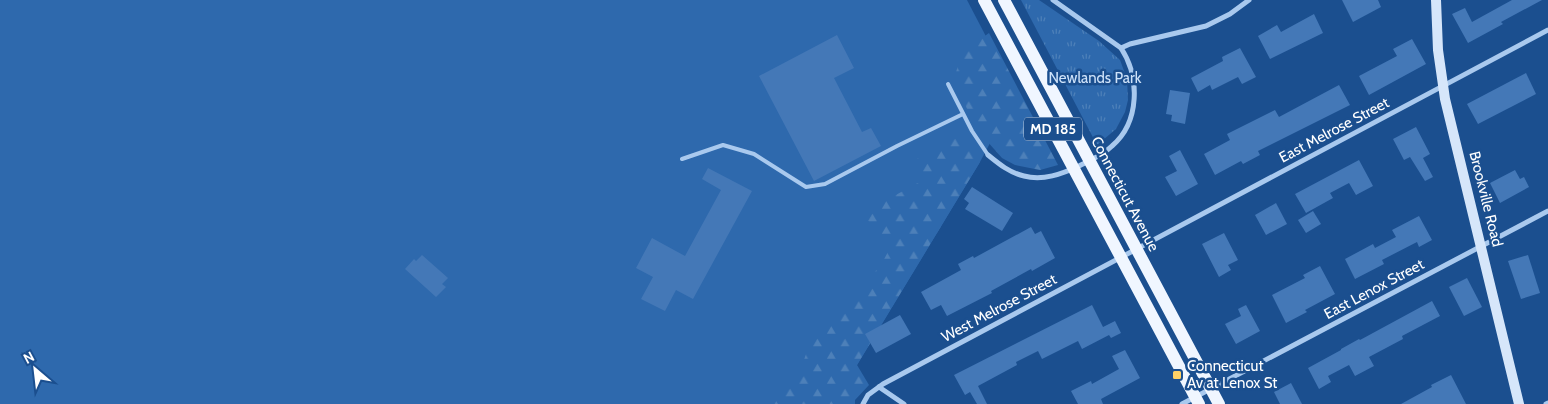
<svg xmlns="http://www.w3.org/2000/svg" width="1548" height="404" font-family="Cabin,sans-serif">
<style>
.green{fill:#2e69ad}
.forest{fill:url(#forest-firs)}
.park{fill:url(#park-tufts)}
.building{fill:#4478b7}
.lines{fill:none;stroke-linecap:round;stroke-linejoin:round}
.service{stroke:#a9c9ee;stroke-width:4}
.minor{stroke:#a9c9ee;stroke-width:5}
.secondary{stroke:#d6e6fa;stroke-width:10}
.primary{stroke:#f0f6ff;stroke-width:12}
.poi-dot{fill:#ffd166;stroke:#1b4f8f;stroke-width:2}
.labels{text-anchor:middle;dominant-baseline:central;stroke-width:5;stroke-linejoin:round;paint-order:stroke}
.shield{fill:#1b4f8f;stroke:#bbcadd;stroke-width:1}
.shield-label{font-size:14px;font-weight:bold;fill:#fff}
.park-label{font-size:15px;fill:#cfe3fa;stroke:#1b4f8f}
.street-label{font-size:15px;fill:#fff;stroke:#1b4f8f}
.poi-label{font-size:15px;fill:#fff;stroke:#1b4f8f;text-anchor:start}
</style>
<defs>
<pattern id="forest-firs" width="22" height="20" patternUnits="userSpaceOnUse" patternTransform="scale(1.25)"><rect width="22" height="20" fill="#2e69ad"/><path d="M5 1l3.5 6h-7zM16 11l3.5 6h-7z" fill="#4d80b9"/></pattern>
<pattern id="park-tufts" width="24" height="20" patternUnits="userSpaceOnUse" patternTransform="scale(1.25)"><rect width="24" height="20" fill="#2e69ad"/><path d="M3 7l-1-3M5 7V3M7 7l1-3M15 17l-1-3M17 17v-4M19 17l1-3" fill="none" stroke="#4d80b9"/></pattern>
</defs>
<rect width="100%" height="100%" fill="#1b4f8f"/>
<polygon class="green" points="0,0 967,0 1016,94 980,162 857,365 831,404 0,404"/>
<g class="forest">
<polygon points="989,33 1058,165 1040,170 1015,165 1002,158 979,132 958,91 954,79 962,52"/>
<polygon points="964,134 980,162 857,365 869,385 855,400 855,404 768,404 800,371 810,343 881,265 889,250 880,232 861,214 925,179 915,160"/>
</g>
<polygon class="park" points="1021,0 1039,0 1099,41 1120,60 1127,79 1128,100 1125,112 1116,129 1097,145"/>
<g class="building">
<polygon points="1342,0 1378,0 1381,7 1353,22"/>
<polygon points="1512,0 1542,0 1501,22 1503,24 1468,43 1452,14 1465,8 1472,22"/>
<polygon points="1314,14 1323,33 1270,59 1258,36 1277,25 1281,32"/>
<polygon points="837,35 854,68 834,78 862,132 871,128 881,146 814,181 759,76"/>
<polygon points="1412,39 1426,64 1369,95 1359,76 1397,56 1393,49"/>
<polygon points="1240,48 1256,77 1242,84 1238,77 1212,90 1210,85 1198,92 1191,78 1223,61 1222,57"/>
<polygon points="1526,73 1536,94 1478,124 1467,104"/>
<polygon points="1339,85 1350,105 1258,151 1260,155 1243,164 1241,161 1215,175 1204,154 1230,140 1227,134 1275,110 1279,117"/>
<polygon points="1170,90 1190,93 1185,124 1171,121 1172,115 1166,114"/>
<polygon points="1416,127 1430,154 1423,158 1433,177 1425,181 1410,157 1404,160 1393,139"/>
<polygon points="1180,150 1198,184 1176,196 1165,177 1177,171 1169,156"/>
<polygon points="1359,160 1373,186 1356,195 1349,183 1330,193 1333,198 1306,213 1295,194"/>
<polygon points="708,168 752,191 693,299 676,290 665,311 641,299 653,277 636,268 652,238 685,256 721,190 702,179"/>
<polygon points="1515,170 1520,179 1524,177 1529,187 1500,203 1490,183"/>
<polygon points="972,187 1013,213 1002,231 965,209 969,203 964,199"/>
<polygon points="1276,203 1287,224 1266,235 1255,215"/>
<polygon points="1313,211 1321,224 1306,233 1298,220"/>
<polygon points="1419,216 1432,240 1419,247 1417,242 1382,260 1384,264 1355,279 1345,259 1373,244 1375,248 1396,237 1392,230"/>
<polygon points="1031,227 1035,234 1041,231 1055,258 1032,271 1031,269 991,291 992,293 947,316 941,305 931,310 921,292 961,270 958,264 973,256 974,258"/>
<polygon points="1224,233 1238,260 1228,265 1231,270 1219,277 1202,244"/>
<polygon points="422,255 448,278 442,284 446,287 436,297 405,269 414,259 416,261"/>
<polygon points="1528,255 1540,293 1521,299 1508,261"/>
<polygon points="1320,266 1335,294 1305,310 1307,312 1286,323 1272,295 1305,278 1303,275"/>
<polygon points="1467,278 1482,307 1464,316 1449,287"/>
<polygon points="1432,301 1440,316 1402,336 1403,339 1369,357 1374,366 1355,376 1349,365 1328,376 1331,382 1319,389 1308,368 1341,350 1341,349 1359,339 1360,340"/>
<polygon points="1092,305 1103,327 1115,321 1121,333 1111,338 1109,335 1082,349 1078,341 1042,359 1038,351 1016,362 1017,365 978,386 987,404 977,404 970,392 965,395 954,375"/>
<polygon points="1246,305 1260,331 1236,344 1225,324 1241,316 1238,309"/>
<polygon points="900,315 911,334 876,353 865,334"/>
<polygon points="1125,350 1140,378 1101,399 1103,404 1078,404 1071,391 1091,381 1092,384 1119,369 1112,356"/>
<polygon points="1451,375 1466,404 1401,404 1432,387 1431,385"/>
<polygon points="1291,383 1302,404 1280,404 1274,392"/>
</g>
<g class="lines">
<g class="service">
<polyline points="948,84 972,131 988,155"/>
<polyline points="682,159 723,145 754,154 806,187 825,184 897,146 963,114"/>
</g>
<g class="minor">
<polyline points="1121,48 1130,44 1206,26 1230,14 1249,0"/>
<path d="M988 155C999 164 1010 173 1024 176 1043 181 1062 174 1079 166 1091 160 1103 155 1112 146 1140 122 1140 77 1121 48L1053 0"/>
<polyline points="879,387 904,404"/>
<polyline points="863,404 868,395 883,384 1548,30"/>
<polyline points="1182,404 1548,211"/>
<polyline points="1546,404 1548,403"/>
</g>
<polyline class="secondary" points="1436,0 1438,50 1445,99 1519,404"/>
<g class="primary">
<polyline points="984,0 1199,404"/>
<polyline points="1004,0 1219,404"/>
</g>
</g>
<rect class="poi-dot" x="1172" y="370" width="10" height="10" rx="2.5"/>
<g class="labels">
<rect class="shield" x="1024" y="117.5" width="58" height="23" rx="4"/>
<g class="shield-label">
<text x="1053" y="129">MD 185</text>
</g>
<g class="park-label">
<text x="1095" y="78">Newlands Park</text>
</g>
<g class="street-label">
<text transform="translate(1334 130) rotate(-28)">East Melrose Street</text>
<text transform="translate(1125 194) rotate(62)">Connecticut Avenue</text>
<text transform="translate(1486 199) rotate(76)">Brookville Road</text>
<text transform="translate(1374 289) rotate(-28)">East Lenox Street</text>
<text transform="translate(999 308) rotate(-28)">West Melrose Street</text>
</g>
<g class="poi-label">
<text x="1187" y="366">Connecticut<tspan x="1187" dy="17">Av at Lenox St</tspan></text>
</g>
</g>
<g transform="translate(35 369) rotate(332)" stroke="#1b4f8f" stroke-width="4" paint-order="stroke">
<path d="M0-4L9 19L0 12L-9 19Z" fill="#ffffff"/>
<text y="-8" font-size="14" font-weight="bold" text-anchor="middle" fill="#ffffff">N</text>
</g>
</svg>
